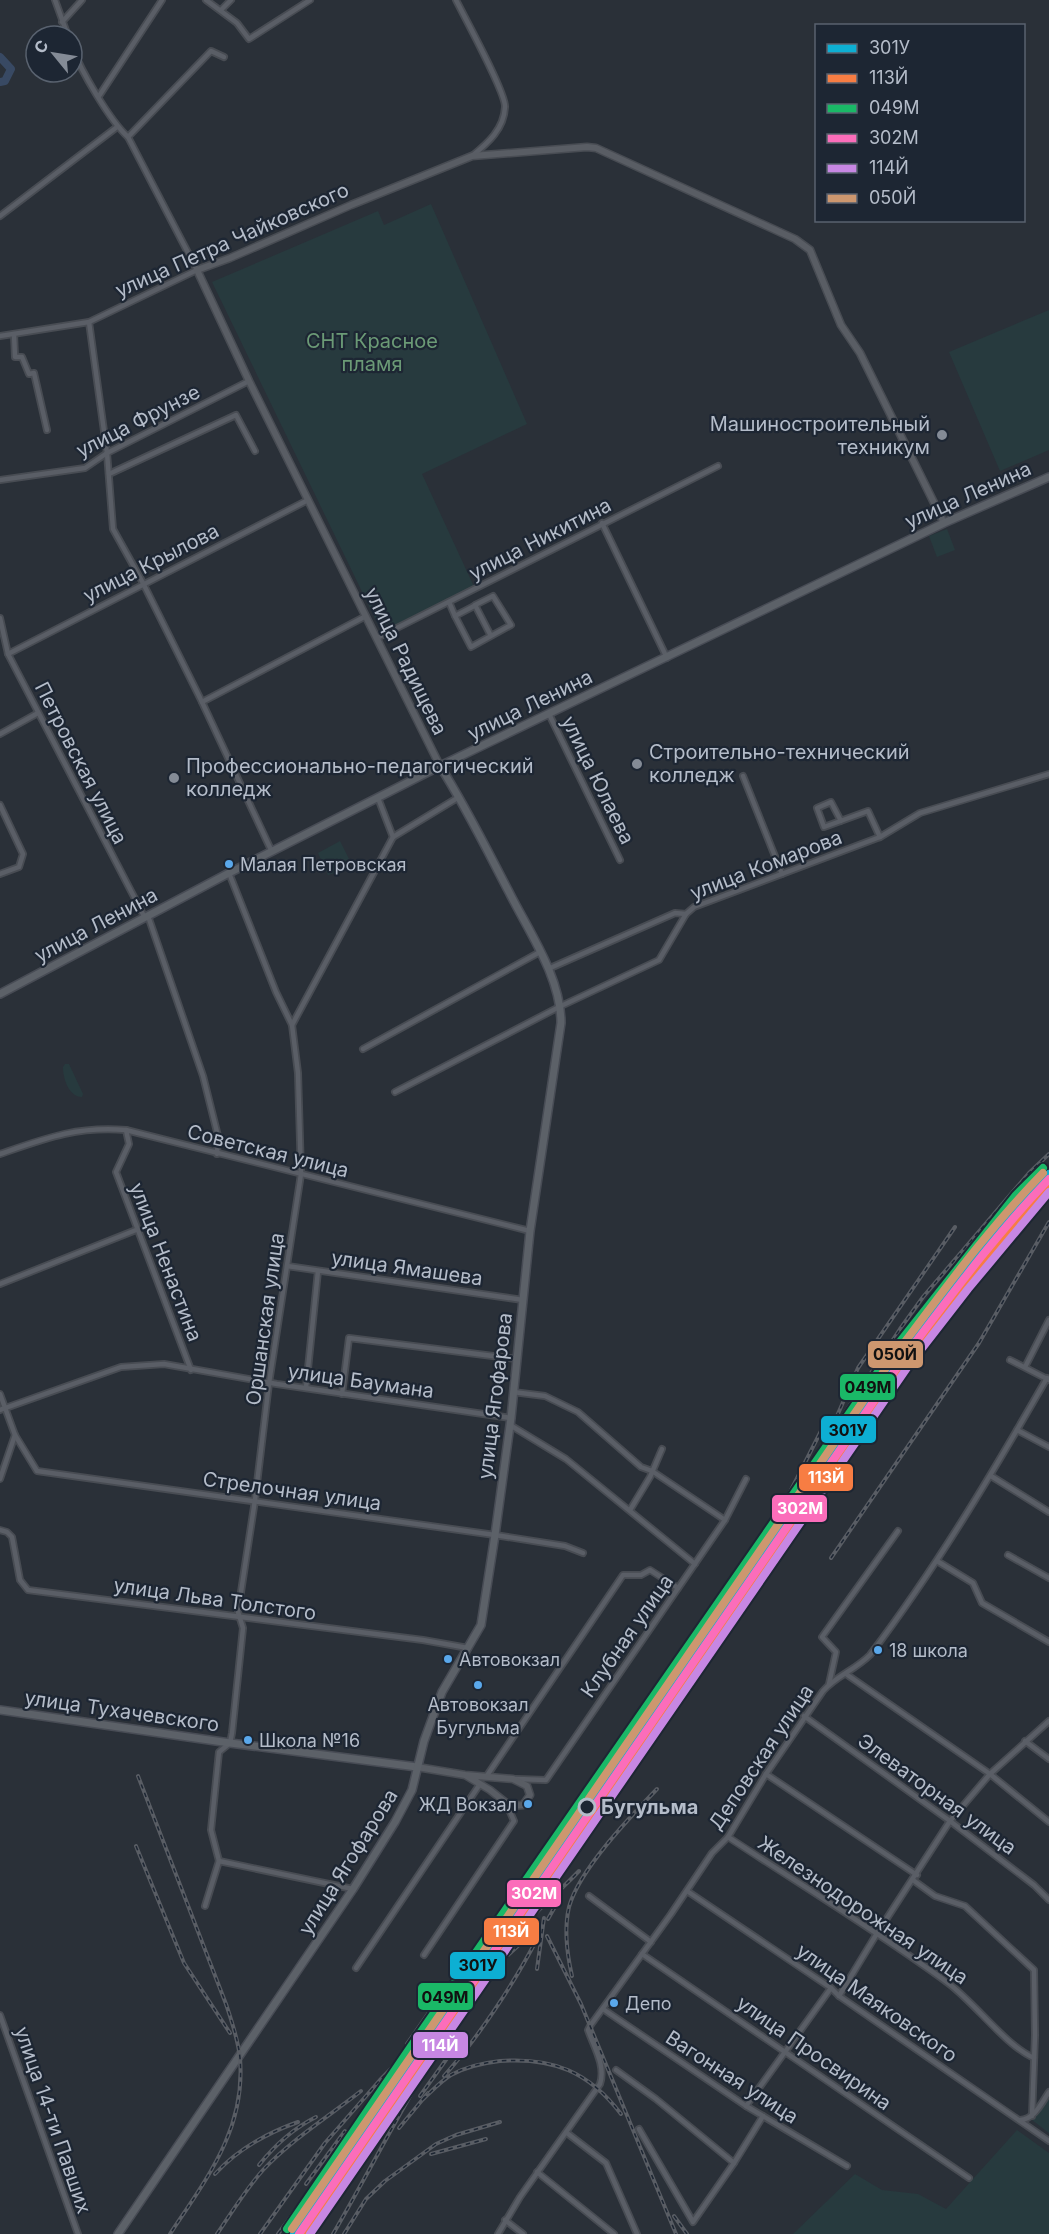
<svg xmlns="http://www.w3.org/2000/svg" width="1049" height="2234" font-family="Inter,sans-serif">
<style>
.green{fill:#273a3e}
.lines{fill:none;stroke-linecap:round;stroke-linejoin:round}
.river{stroke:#384963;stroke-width:8}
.street-casing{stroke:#484c53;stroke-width:8}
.secondary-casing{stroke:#484c53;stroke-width:9}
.primary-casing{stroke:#484c55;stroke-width:10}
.street{stroke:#5a5e66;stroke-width:4.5}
.secondary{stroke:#595d64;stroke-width:6}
.primary{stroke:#5c6168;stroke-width:7}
.rail-casing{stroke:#595d64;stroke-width:4}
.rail{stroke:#1d2633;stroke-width:1.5;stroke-dasharray:4.5;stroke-linecap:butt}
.rail-1-casing{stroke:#1d2633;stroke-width:12}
.rail-2-casing{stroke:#1d2633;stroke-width:12}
.rail-3-casing{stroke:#1d2633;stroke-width:12}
.rail-4-casing{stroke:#1d2633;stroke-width:12}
.rail-5-casing{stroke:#1d2633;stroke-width:12}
.rail-6-casing{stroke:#1d2633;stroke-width:12}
.rail-1{stroke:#0dafd3;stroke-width:8}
.rail-2{stroke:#f77d43;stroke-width:8}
.rail-3{stroke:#1ab867;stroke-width:8}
.rail-4{stroke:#fb6dba;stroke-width:8}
.rail-5{stroke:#c787e3;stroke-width:8}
.rail-6{stroke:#cd976f;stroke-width:8}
.poi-dot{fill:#848b96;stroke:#1d2633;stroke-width:2}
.bus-dot{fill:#5aa8eb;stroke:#1d2633;stroke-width:2}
.stop-dot{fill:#1d2633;stroke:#b4bcc9;stroke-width:3}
.labels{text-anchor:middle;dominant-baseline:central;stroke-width:4.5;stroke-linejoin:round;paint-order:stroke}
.bus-label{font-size:18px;fill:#b4bcc9;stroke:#1d2633;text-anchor:start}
.street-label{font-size:20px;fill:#b4bcc9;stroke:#1d2633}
.park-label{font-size:20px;fill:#6b9a76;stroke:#1d2633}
.poi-label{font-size:20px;fill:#b4bcc9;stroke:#1d2633;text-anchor:start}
.stop-label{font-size:20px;font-weight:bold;fill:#b4bcc9;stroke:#1d2633;text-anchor:start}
.line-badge{stroke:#1d2633;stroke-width:2}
.badge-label{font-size:16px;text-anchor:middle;font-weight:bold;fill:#fff}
.pale-badge-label{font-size:16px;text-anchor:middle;font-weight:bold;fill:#111}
</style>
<rect width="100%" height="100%" fill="#2a3038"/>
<g class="green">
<polygon points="431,204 527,424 422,474 476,591 384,637 212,282 378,211 384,225"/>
<polygon points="1049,310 1049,450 1000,471 949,352"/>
<polygon points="947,529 955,550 937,557 929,536"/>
<polygon points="340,841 349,859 339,865 341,871 328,875 318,853"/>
<path d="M65 1064H69L83 1094 82 1097C69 1097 63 1079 63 1067Z"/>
<polygon points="1049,2096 1049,2133 1032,2120"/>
<polygon points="1017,2130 1049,2153 1049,2234 793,2234 855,2174 882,2190 918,2194 946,2209"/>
</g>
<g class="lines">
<polyline class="river" points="0,57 11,69 5,81 0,82"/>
<g class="street-casing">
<g id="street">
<polyline points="55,0 68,36"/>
<polyline points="206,0 237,23 249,39 310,0"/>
<path d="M456 0C465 18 506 93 505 107 504 129 488 143 472 156"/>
<polyline points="221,10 231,0"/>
<polyline points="62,22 82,0"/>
<polyline points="99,96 162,0"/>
<polyline points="128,137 211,51 224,57"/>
<polyline points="0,216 117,127"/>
<polyline points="89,322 107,453 113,529 143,583 202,702 272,852"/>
<polyline points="14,334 15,357 22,357 29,374 34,373 47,430"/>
<path d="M0 336 89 322 197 270 128 137C110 121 81 71 72 47"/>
<polyline points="109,474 236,415 255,451"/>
<polyline points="0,480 85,468 107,453 249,381"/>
<polyline points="602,523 667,658"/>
<polyline points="449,602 455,616 476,605"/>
<polyline points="455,616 471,647 511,625 493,596 475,605 491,636"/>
<polyline points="0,618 8,654 145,918"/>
<polyline points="377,638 718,466"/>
<polyline points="8,654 308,500"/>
<polyline points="202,702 366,616"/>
<polyline points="549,714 620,860"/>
<polyline points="0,734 38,713"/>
<polyline points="743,776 782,874"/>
<polyline points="0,805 23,854 19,867 0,874"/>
<polyline points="841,821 831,802 817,808 824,827 868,811 880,837"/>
<polyline points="393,837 459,797"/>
<polyline points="229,873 276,992 292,1025"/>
<polyline points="148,916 203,1076 218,1136 217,1154"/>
<polyline points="548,969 675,913 686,914"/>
<polyline points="363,1049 540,952"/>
<polyline points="395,1092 561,1006 659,960 686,914 694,907 880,837 920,813 1049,774"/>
<polyline points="126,1130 129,1144 116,1172 191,1370"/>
<path d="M0 1154C46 1138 77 1126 126 1130L530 1231"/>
<polyline points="287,1266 523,1300"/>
<polyline points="0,1284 136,1230"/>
<polyline points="1010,1360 1049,1380"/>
<polyline points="1025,1367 1049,1320"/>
<polyline points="306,1388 318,1271"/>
<polyline points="513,1392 545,1396 578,1412 641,1467 652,1471 725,1520"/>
<polyline points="0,1394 15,1435 37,1471 495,1535 565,1546 583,1553"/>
<polyline points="342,1394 349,1338 517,1359"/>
<polyline points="0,1410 121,1367 164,1364 277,1384 511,1418"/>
<polyline points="510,1425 566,1459 695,1564"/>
<polyline points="1017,1430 1049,1447"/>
<polyline points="991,1476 1049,1512"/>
<polyline points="0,1479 15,1435"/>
<polyline points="630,1510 650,1477 662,1449"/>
<polyline points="0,1530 7,1532 12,1537 20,1580 28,1590 423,1640 468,1648"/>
<polyline points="1008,1555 1049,1578"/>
<polyline points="937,1561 973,1583 982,1603 1049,1642"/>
<polyline points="846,1674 990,1774 1049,1822"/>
<polyline points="829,1684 836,1652 822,1637 898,1531"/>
<polyline points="804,1716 950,1821 1034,1885 1049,1900"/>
<polyline points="1025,1741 1049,1759"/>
<polyline points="766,1774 917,1875"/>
<polyline points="486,1777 623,1575 641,1575 650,1570 678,1588"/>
<polyline points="516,1779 546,1780 725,1520 746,1479"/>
<path d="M728 1837C801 1885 877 1931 948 1983 976 2004 1005 2045 1034 2058"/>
<polyline points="219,1861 211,1830 219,1752 230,1743 232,1733 243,1628 238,1612 239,1605 255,1500 269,1383 301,1174 298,1073 292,1025 393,837 378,798"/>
<polyline points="219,1861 353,1889"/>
<polyline points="913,1880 935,1896 965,1906 1034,1970 1035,2035 1032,2116"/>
<polyline points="687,1891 831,1988 839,1996 1049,2141"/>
<polyline points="589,1896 651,1942"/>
<polyline points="205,1906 219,1861"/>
<polyline points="642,1954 969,2178"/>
<polyline points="424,1955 514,1821 507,1805"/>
<polyline points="356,1968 480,1784"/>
<polyline points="839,1996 876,1935 950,1821 990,1774 1049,1721"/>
<polyline points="603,2009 746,2106 847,2166"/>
<polyline points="0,2015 78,2234"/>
<polyline points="616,2070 656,2099 734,2163 763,2116"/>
<polyline points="746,2106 831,1988"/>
<path d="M1020 2120C1034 2120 1042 2102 1049 2092"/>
<polyline points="639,2129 693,2222 734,2163"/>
<polyline points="567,2133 606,2163 637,2234"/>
<polyline points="537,2172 614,2234"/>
<polyline points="505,2220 523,2234"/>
<path d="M498 2234 520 2197 600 2084C606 2066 594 2047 588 2030L590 2026 671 1914 712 1853 728 1837 766 1774 823 1691C836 1676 855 1670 870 1655 936 1568 992 1474 1047 1378"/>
</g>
</g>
<g class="secondary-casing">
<g id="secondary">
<polyline points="440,766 249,381 197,270 230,258 351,205 472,156 587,147 596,148 795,239 810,250 841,325 860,353 944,523"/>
<polyline points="417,1767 465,1775 513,1779 527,1786 530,1795 523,1805 510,1806 490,1790 465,1775"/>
</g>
</g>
<g class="primary-casing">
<g id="primary">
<polyline points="0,994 229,873 440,766 944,523 1049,477"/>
<polyline points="0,1710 230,1743 417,1767"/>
<path d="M118 2234 353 1889 395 1822 412 1790 424 1741 442 1692 481 1625 495 1535 511 1418 530 1231 561 1023C561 977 529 932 509 892 487 850 466 807 440 766"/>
</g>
</g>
<use href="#street" class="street"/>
<use href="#secondary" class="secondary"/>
<use href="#primary" class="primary"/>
<g class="rail-casing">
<g id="rail">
<polyline points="842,1417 900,1329 923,1297 1029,1173 1049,1154"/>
<polyline points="785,1502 823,1427"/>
<polyline points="831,1558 979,1343 1049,1222"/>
<polyline points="619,1757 640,1723 809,1480 858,1368 955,1227"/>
<path d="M138 1776 226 2004C232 2022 238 2039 240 2058 246 2129 207 2178 170 2234"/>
<polyline points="602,1786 623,1749"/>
<polyline points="136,1846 184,1963 230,2033"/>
<polyline points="548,1919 561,1896"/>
<polyline points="547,1936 581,2004 676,2234"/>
<polyline points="508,1955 533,1932"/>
<polyline points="537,1969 544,1918"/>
<path d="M572 1976C567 1954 564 1928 569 1907 579 1870 630 1817 657 1789"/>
<polyline points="434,2017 452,1995 511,1910"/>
<polyline points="407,2044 435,2004"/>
<path d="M444 2076C478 2038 515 1982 538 1937"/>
<polyline points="420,2096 458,2043"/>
<path d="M423 2099C432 2091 441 2081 451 2075 467 2066 483 2063 500 2061 553 2057 589 2072 621 2114"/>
<polyline points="399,2128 428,2093"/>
<polyline points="346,2141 372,2097"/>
<polyline points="431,2154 486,2139"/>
<path d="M259 2165C275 2145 294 2128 316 2117"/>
<path d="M215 2174C237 2150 267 2133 298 2122"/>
<polyline points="306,2184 345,2131"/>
<polyline points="674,2216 687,2234"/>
<path d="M217 2234C232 2212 246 2189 263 2170 291 2140 329 2116 361 2091"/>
<polyline points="260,2234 325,2143 380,2080 444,2015"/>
<polyline points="278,2234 318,2180"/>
<polyline points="315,2234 375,2129 413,2075"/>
<path d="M333 2234C390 2136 439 2032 509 1942 530 1916 556 1895 579 1871"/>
<polyline points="344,2234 366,2199 385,2181 436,2144 456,2135 500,2122"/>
</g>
</g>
<use href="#rail" class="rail"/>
<g class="rail-1-casing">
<polyline id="rail-1" points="294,2234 423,2044 898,1358 1023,1201 1049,1174"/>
</g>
<g class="rail-2-casing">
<polyline id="rail-2" points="305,2234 430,2049 905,1363 1030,1207 1049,1187"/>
</g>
<g class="rail-3-casing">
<polyline id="rail-3" points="287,2229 416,2039 891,1353 1016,1195 1043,1168"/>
</g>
<g class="rail-4-casing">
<path id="rail-4" d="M299 2234 902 1360C949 1298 995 1235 1049 1179"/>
</g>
<g class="rail-5-casing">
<polyline id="rail-5" points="310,2234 909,1365 968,1289 1049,1192"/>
</g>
<g class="rail-6-casing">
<path id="rail-6" d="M292 2229 895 1355C942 1293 988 1229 1043 1173"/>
</g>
<use href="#rail-1" class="rail-1"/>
<use href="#rail-2" class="rail-2"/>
<use href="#rail-3" class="rail-3"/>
<use href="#rail-4" class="rail-4"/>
<use href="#rail-5" class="rail-5"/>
<use href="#rail-6" class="rail-6"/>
</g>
<g class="poi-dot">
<circle cx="942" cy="435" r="6"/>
<circle cx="637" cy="764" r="6"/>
<circle cx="174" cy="778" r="6"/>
</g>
<g class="bus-dot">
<circle cx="229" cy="864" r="5"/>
<circle cx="878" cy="1650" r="5"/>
<circle cx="448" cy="1659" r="5"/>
<circle cx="478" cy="1685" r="5"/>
<circle cx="248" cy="1740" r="5"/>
<circle cx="528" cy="1804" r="5"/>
<circle cx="614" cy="2003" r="5"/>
</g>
<circle class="stop-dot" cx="587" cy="1807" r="8"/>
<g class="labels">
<g class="bus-label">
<text x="240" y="864">Малая Петровская</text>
<text x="889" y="1650">18 школа</text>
<text x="459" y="1659">Автовокзал</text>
<text x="478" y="1704" text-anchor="middle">Автовокзал<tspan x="478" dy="23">Бугульма</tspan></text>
<text x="259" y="1740">Школа №16</text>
<text x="517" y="1804" text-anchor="end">ЖД Вокзал</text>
<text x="625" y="2003">Депо</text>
</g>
<g class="street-label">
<text transform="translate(232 240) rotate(-24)">улица Петра Чайковского</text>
<text transform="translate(138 421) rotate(-27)">улица Фрунзе</text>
<text transform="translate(968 495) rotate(-24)">улица Ленина</text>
<text transform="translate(540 539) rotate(-27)">улица Никитина</text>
<text transform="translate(151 563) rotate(-27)">улица Крылова</text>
<text transform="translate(406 661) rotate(64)">улица Радищева</text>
<text transform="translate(530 705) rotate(-26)">улица Ленина</text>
<text transform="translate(81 763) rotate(63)">Петровская улица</text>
<text transform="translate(598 780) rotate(64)">улица Юлаева</text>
<text transform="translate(766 865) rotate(-21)">улица Комарова</text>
<text transform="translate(96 925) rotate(-28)">улица Ленина</text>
<text transform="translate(268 1151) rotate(14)">Советская улица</text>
<text transform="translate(166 1262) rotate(69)">улица Ненастина</text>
<text transform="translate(407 1268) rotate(8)">улица Ямашева</text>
<text transform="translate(265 1319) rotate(-82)">Оршанская улица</text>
<text transform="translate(361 1381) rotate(8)">улица Баумана</text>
<text transform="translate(495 1396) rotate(-83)">улица Ягофарова</text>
<text transform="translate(292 1491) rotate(8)">Стрелочная улица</text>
<text transform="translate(215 1599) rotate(8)">улица Льва Толстого</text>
<text transform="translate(627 1636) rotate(-55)">Клубная улица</text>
<text transform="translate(122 1711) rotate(8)">улица Тухачевского</text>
<text transform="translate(761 1757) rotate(-56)">Деповская улица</text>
<text transform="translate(937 1794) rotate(36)">Элеваторная улица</text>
<text transform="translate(348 1862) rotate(-58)">улица Ягофарова</text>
<text transform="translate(863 1910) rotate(34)">Железнодорожная улица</text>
<text transform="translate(877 2003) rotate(35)">улица Маяковского</text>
<text transform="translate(814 2053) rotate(35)">улица Просвирина</text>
<text transform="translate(732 2077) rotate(33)">Вагонная улица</text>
<text transform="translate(53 2120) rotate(71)">улица 14-ти Павших</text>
</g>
<g class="park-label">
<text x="372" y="341">СНТ Красное<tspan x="372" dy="23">пламя</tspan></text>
</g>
<g class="poi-label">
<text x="930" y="424" text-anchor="end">Машиностроительный<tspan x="930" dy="23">техникум</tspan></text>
<text x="649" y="752">Строительно-технический<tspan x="649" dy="23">колледж</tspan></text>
<text x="186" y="766">Профессионально-педагогический<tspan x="186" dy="23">колледж</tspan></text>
</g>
<g class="stop-label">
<text x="601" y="1807">Бугульма</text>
</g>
</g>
<g class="line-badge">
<rect x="867" y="1340" width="57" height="29" rx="6" fill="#cd976f"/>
<rect x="839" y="1373" width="57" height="28" rx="6" fill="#1ab867"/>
<rect x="820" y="1415" width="57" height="29" rx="6" fill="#0dafd3"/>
<rect x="798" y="1463" width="56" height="29" rx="6" fill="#f77d43"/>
<rect x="771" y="1494" width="57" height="29" rx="6" fill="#fb6dba"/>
<rect x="506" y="1879" width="56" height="29" rx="6" fill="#fb6dba"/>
<rect x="483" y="1917" width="57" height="29" rx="6" fill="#f77d43"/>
<rect x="449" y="1951" width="57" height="29" rx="6" fill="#0dafd3"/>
<rect x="417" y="1982" width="57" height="29" rx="6" fill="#1ab867"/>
<rect x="412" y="2031" width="57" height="28" rx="6" fill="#c787e3"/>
</g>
<g class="badge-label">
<text x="826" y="1483">113Й</text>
<text x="800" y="1514">302М</text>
<text x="534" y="1899">302М</text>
<text x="511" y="1937">113Й</text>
<text x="440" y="2051">114Й</text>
</g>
<g class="pale-badge-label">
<text x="895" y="1360">050Й</text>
<text x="868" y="1393">049М</text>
<text x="848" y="1436">301У</text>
<text x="478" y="1971">301У</text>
<text x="445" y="2003">049М</text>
</g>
<rect x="815" y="24" width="210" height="198" fill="#1d2633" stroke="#59626f" stroke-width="1.5"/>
<rect x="827" y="44" width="30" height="9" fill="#0dafd3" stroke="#59626f" stroke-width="1.5"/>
<text x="869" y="54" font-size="18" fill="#b4bcc9">301У</text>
<rect x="827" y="74" width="30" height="9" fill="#f77d43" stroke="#59626f" stroke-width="1.5"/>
<text x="869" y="84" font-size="18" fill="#b4bcc9">113Й</text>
<rect x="827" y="104" width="30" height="9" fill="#1ab867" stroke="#59626f" stroke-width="1.5"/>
<text x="869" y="114" font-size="18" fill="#b4bcc9">049М</text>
<rect x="827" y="134" width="30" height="9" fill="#fb6dba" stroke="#59626f" stroke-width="1.5"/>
<text x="869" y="144" font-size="18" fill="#b4bcc9">302М</text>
<rect x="827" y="164" width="30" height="9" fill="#c787e3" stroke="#59626f" stroke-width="1.5"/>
<text x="869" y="174" font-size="18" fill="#b4bcc9">114Й</text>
<rect x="827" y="194" width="30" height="9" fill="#cd976f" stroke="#59626f" stroke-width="1.5"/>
<text x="869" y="204" font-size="18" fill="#b4bcc9">050Й</text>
<g transform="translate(54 54) rotate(300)"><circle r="28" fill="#1d2633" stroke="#59626f" stroke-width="1.5"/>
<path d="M0-4.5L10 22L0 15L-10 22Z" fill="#848b96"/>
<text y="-9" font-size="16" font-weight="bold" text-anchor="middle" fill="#b4bcc9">С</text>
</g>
</svg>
